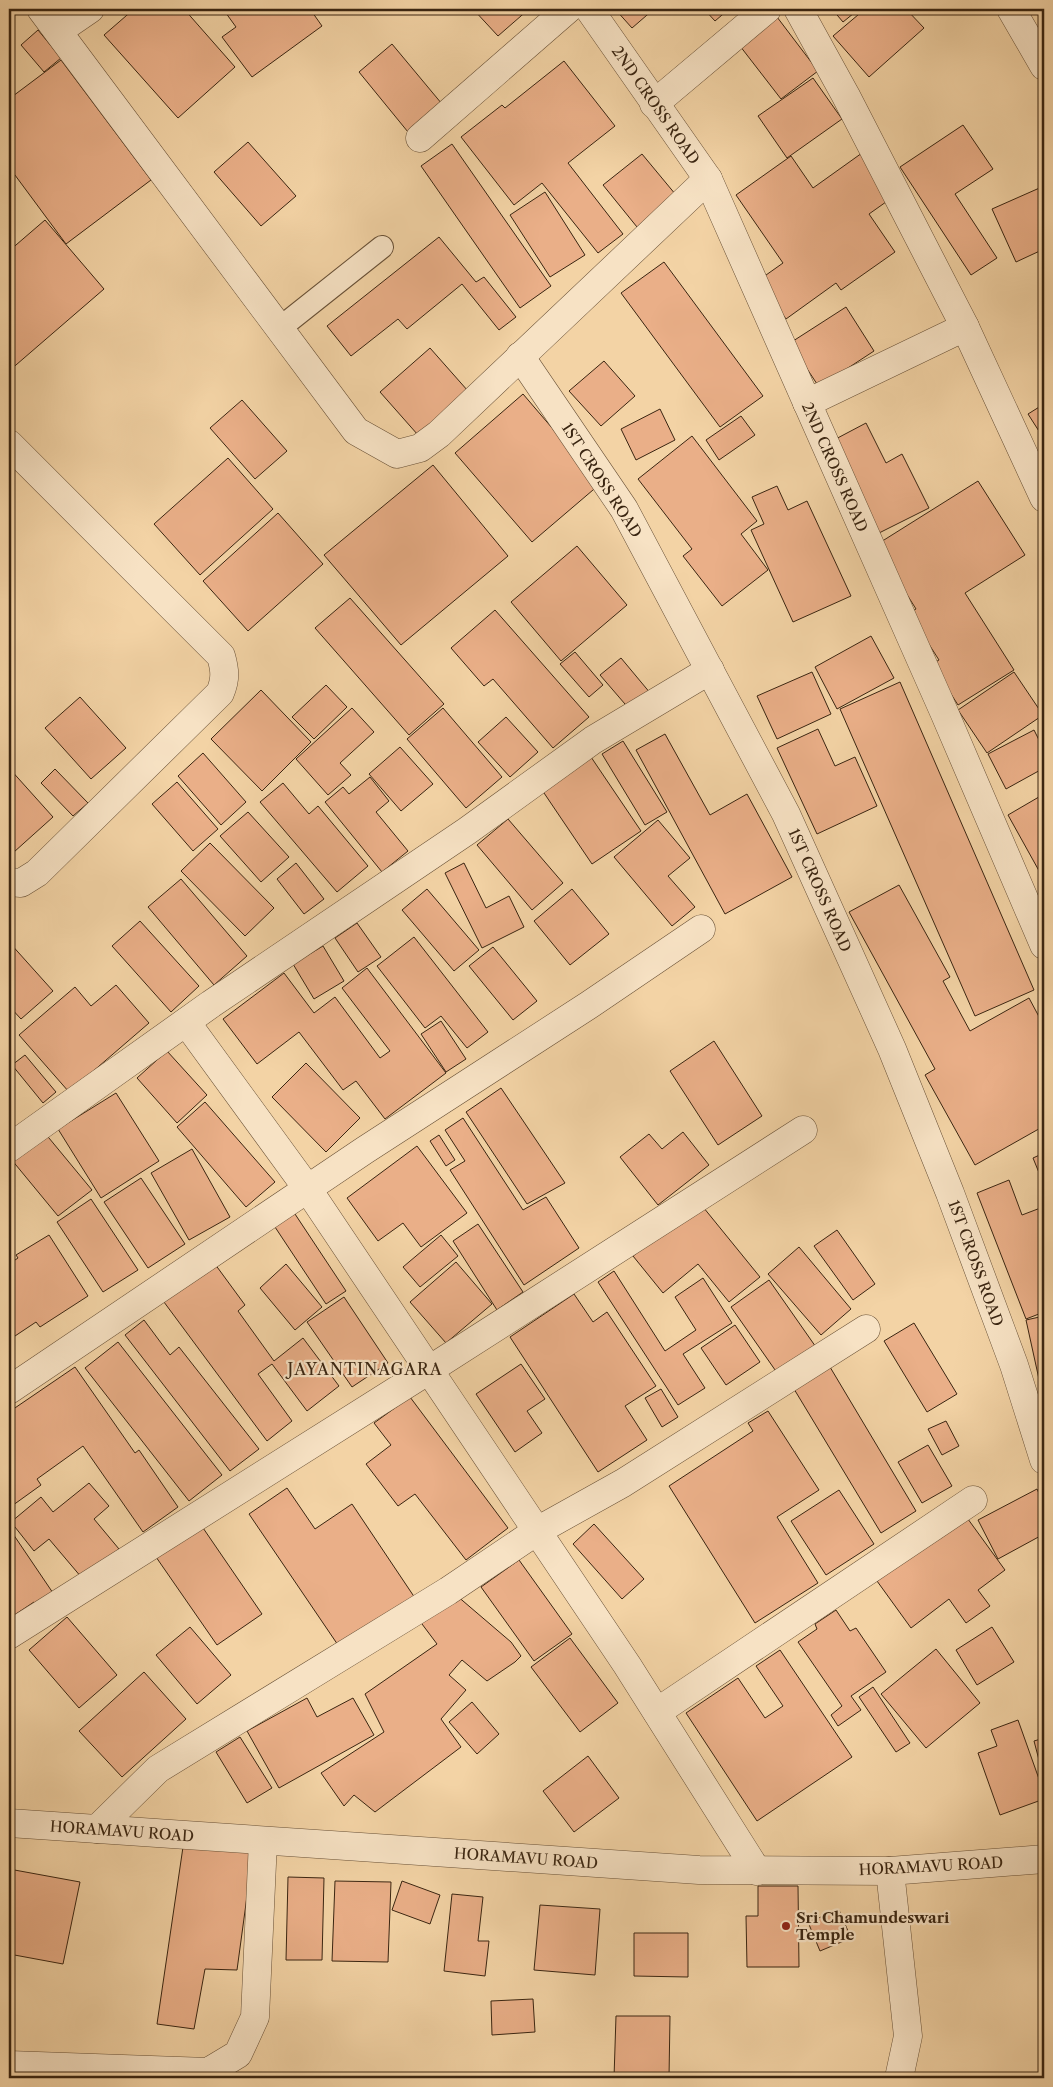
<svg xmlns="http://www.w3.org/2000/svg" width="1053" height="2087" font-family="'Libre Caslon Text',serif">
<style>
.building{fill:#eaaf88;stroke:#3a2511}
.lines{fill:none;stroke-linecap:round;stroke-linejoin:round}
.service-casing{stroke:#685036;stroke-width:24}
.minor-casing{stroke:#685036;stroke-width:29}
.tertiary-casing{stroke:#685036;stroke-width:29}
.service{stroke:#f7e2c4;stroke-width:22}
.minor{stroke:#f7e2c4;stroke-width:28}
.tertiary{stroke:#f7e2c4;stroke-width:28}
.poi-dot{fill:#8f2418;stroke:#f7e2c4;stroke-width:2}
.labels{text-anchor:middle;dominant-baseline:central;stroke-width:4.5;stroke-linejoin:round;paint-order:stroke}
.street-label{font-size:15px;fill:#3a2511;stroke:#f7e2c4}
.poi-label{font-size:15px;font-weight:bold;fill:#3a2511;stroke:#f7e2c4;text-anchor:start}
.neighbourhood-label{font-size:16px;letter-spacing:1px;fill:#3a2511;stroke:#f7e2c4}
</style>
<rect width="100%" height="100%" fill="#f3d3a5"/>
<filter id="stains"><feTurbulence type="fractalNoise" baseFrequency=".004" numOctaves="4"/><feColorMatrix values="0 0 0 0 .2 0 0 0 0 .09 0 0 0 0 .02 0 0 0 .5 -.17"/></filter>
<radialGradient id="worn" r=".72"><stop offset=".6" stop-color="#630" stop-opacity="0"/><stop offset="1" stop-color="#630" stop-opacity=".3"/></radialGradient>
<g class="building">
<polygon points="134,9 184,9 235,67 178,118 104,35"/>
<polygon points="223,9 310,9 322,26 252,77 222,37 236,27"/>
<polygon points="473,9 529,9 498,36"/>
<polygon points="615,9 654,9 632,28"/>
<polygon points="704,9 729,9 715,21"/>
<polygon points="832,9 859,9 843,22"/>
<polygon points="865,9 906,9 924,28 869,77 833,36"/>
<polygon points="777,17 818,71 781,99 740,46"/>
<polygon points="38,30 61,58 44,72 21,45"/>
<polygon points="392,44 442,104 408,132 359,72"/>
<polygon points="61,60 151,180 66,244 9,167 9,99"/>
<polygon points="564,61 615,126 568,163 623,234 598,253 542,183 514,205 461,137 502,105 505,108"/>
<polygon points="813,78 842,119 787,158 758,116"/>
<polygon points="963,125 993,169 955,194 997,258 971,275 900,167"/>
<polygon points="248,142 296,196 261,226 214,172"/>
<polygon points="452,144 551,286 520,308 421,166"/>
<polygon points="862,153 893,197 869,214 895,252 841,290 836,283 786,319 759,280 783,263 736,195 791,156 813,188"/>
<polygon points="642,154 676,195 637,227 603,185"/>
<polygon points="1044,186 1044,249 1016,262 992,209"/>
<polygon points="545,192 585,255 550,277 510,215"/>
<polygon points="45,220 104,289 9,371 9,251"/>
<polygon points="439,237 476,282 484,277 516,317 499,330 462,284 407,329 398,319 351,356 327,326"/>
<polygon points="664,262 763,396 720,427 621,293"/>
<polygon points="846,307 874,351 819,387 790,343"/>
<polygon points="430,348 468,391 418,435 380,392"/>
<polygon points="604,361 635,396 601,426 569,391"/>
<polygon points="523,394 600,484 532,542 455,453"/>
<polygon points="242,400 287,451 255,479 210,428"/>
<polygon points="1044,404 1044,439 1028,414"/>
<polygon points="660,409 675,440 636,460 621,429"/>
<polygon points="741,416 755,435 719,460 706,440"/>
<polygon points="866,423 886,463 902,454 929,508 877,534 830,442"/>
<polygon points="692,436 757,521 741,534 768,570 722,606 683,556 692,549 638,479"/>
<polygon points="228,458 273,509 200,575 154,524"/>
<polygon points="433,465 508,556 401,645 324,555"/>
<polygon points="978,481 1025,555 965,593 1014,670 958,705 932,664 939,660 909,613 916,609 876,545"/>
<polygon points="777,486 788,510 807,501 851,596 793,622 751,530 764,524 752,497"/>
<polygon points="278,513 323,564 248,631 203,581"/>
<polygon points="577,546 627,605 561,661 511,602"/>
<polygon points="350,598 444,704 409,735 315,628"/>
<polygon points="495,610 589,717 553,748 493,679 484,686 451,648"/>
<polygon points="871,636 894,678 837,709 815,667"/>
<polygon points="575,652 603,685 589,697 560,664"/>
<polygon points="621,658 651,694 631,711 600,675"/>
<polygon points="812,672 831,714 777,739 757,696"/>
<polygon points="1014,672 1043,715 987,753 958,710"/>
<polygon points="900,682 1034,990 975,1016 840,709"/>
<polygon points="326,685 347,707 314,739 292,717"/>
<polygon points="261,690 311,742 262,791 211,739"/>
<polygon points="80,697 126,748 91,779 45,728"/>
<polygon points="352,708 374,732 340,763 351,775 328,795 296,759"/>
<polygon points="443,708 502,777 466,808 407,739"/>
<polygon points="506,717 538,752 510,777 478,742"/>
<polygon points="818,729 835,766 855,757 877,806 817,834 777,748"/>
<polygon points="1034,730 1044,750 1044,768 1006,789 988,754"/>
<polygon points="665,734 710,815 747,794 792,877 725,914 636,750"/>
<polygon points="623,741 667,812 645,825 602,754"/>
<polygon points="400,747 433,784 401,811 369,774"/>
<polygon points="203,753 246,802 221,825 178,776"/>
<polygon points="591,757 641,831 592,864 542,790"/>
<polygon points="9,768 53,817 14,852 9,846"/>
<polygon points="55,769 88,803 73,816 41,783"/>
<polygon points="370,777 389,801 376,812 408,851 382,872 325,802 343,787 349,794"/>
<polygon points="177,782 218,829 193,851 152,804"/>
<polygon points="283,783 309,814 318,806 368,866 337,892 260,802"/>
<polygon points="1044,794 1044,877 1043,878 1008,815"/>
<polygon points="248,812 289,857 261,882 220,836"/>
<polygon points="508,819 563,883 532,910 477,845"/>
<polygon points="658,820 690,858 668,876 695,907 672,926 614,857"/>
<polygon points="210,843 274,908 245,936 181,871"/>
<polygon points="296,863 324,899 304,914 277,879"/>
<polygon points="464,863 486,908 509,896 524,927 482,948 445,873"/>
<polygon points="181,879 247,956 214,985 148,907"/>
<polygon points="899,885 950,977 943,981 970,1031 1029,998 1044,1026 1044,1126 975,1165 925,1075 935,1069 849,912"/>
<polygon points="427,889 479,950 454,971 402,910"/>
<polygon points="572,889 609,934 570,965 534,921"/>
<polygon points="140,921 199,986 171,1012 112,946"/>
<polygon points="357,923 381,957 358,972 335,938"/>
<polygon points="414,937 488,1032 467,1048 441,1016 425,1028 377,966"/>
<polygon points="9,942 53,991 21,1019 9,1006"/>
<polygon points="323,946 344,981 314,999 293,964"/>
<polygon points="493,947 537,1001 513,1020 469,966"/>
<polygon points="367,968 446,1073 385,1119 356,1081 343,1090 299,1032 257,1064 223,1019 284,973 314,1013 335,997 380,1058 390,1051 342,988"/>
<polygon points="116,985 149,1023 69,1092 19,1035 75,987 91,1006"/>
<polygon points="441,1021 466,1059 446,1072 421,1034"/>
<polygon points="714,1041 762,1116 718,1145 670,1071"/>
<polygon points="167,1051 207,1095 177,1123 137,1078"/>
<polygon points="25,1055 56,1092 43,1103 12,1065"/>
<polygon points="306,1063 360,1118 326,1152 272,1097"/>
<polygon points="501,1088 565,1183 527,1204 466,1112"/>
<polygon points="116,1093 159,1161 101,1198 58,1129"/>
<polygon points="205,1102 275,1182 246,1207 177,1127"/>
<polygon points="463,1118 523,1210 546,1197 579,1248 524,1285 450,1170 465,1161 445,1130"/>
<polygon points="44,1132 92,1190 58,1216 11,1159"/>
<polygon points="683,1132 709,1165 658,1205 620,1157 649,1134 662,1149"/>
<polygon points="439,1135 455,1160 446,1166 430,1141"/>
<polygon points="417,1146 467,1213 421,1247 403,1223 378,1241 347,1198"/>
<polygon points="192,1149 230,1217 189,1240 151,1173"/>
<polygon points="1044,1153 1044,1185 1033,1158"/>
<polygon points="141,1178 185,1244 148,1268 104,1202"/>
<polygon points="1009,1180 1022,1215 1043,1207 1044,1210 1044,1312 1026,1319 977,1193"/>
<polygon points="91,1199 138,1270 103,1292 57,1222"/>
<polygon points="699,1202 760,1277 729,1302 698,1264 663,1293 633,1256"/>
<polygon points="293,1211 346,1291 326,1304 273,1224"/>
<polygon points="478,1224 523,1292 497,1310 453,1241"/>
<polygon points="837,1230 875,1284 853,1300 814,1246"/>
<polygon points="49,1235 88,1296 40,1327 36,1322 9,1340 9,1264 18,1258 16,1255"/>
<polygon points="441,1235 458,1256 420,1287 403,1267"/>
<polygon points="799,1247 851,1309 821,1335 768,1274"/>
<polygon points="212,1260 245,1305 238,1311 274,1361 303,1338 339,1386 307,1411 272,1364 258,1374 292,1421 267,1441 161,1298"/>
<polygon points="456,1262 492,1304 446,1343 410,1302"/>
<polygon points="286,1264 322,1307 295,1330 260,1288"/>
<polygon points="614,1271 665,1351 696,1330 675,1297 703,1278 732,1323 683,1354 705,1388 678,1405 598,1282"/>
<polygon points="769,1280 818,1350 780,1377 731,1307"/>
<polygon points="574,1294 593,1322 607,1312 656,1386 625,1406 647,1440 598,1472 510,1337"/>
<polygon points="344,1297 388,1363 352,1387 307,1322"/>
<polygon points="1044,1316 1044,1402 1026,1320"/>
<polygon points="144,1320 170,1355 179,1347 259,1449 230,1471 125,1335"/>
<polygon points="914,1323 957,1394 927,1412 884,1341"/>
<polygon points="735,1325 760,1362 726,1385 701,1348"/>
<polygon points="118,1342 222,1475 189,1501 85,1368"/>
<polygon points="827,1362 916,1511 881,1533 791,1384"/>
<polygon points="521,1364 545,1399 527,1411 542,1433 515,1452 476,1394"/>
<polygon points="75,1367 135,1453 139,1450 178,1507 143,1532 83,1446 37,1479 41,1485 9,1508 9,1412"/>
<polygon points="661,1389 678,1417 662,1427 645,1398"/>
<polygon points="410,1397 508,1528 466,1560 415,1494 398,1506 366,1464 391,1445 374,1423"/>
<polygon points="768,1411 819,1490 777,1517 818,1583 755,1623 669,1486 753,1431 748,1423"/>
<polygon points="946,1421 959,1446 942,1455 928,1429"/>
<polygon points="928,1445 952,1486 922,1503 898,1462"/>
<polygon points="89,1483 109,1506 94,1519 119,1549 82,1578 49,1539 34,1551 11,1522 41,1497 53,1512"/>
<polygon points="287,1488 315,1529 352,1504 415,1598 340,1648 249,1514"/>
<polygon points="1037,1489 1044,1504 1044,1534 998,1559 978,1520"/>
<polygon points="839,1490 874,1544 826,1575 791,1521"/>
<polygon points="965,1515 1005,1570 978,1590 990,1606 966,1623 949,1599 911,1628 877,1581"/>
<polygon points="594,1524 644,1579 622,1599 573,1544"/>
<polygon points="201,1525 262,1614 217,1645 156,1557"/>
<polygon points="9,1528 53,1593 36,1605 34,1602 10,1618 9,1616"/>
<polygon points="519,1560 572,1634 534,1661 481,1587"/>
<polygon points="456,1595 511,1642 521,1656 515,1662 487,1681 462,1660 449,1675 466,1690 441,1719 461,1747 375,1812 354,1795 344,1806 321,1773 384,1732 365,1694 437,1644 419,1620"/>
<polygon points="836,1610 850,1631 856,1628 886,1672 851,1696 861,1710 838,1726 831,1715 842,1706 798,1642 817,1629 815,1624"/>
<polygon points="67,1617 117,1675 79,1708 29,1650"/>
<polygon points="190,1627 231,1675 197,1704 156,1655"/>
<polygon points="992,1627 1014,1662 977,1685 956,1650"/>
<polygon points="570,1638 618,1703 580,1732 531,1667"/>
<polygon points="936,1649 980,1703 926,1748 881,1694"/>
<polygon points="780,1650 852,1757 757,1821 686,1713 738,1678 765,1718 783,1706 756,1666"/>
<polygon points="144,1672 186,1719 122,1777 79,1731"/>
<polygon points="873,1687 910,1743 896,1752 859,1697"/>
<polygon points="307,1698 317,1717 353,1698 374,1735 279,1788 247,1731"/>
<polygon points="472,1702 499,1734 477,1754 449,1722"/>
<polygon points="1018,1720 1044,1793 1044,1799 1000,1815 978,1753 997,1746 991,1730"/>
<polygon points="240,1737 272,1788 247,1803 216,1752"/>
<polygon points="1044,1738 1044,1779 1034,1741"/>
<polygon points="588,1756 619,1798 574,1832 543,1791"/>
<polygon points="183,1847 253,1852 237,1970 205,1969 194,2029 157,2024"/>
<polygon points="9,1869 80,1882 63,1964 9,1954"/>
<polygon points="288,1877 324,1878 322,1960 286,1960"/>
<polygon points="335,1881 391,1882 388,1962 332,1961"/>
<polygon points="402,1881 440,1895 430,1924 392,1910"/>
<polygon points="758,1886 798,1886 799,1967 747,1967 746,1916 758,1916"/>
<polygon points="452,1894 483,1897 478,1941 489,1941 485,1976 444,1971"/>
<polygon points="540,1905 600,1909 595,1975 534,1970"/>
<polygon points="839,1910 851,1938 820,1951 808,1922"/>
<polygon points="634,1933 688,1933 688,1977 634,1976"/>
<polygon points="533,1999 535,2032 492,2035 491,2001"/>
<polygon points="616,2016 670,2016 669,2078 614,2078"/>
<polygon points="284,2074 314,2078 283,2078"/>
</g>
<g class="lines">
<g class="service-casing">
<polyline id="service" points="280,328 382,247"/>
</g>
<g class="minor-casing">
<g id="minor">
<polyline points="41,9 356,431 397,454 420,448 439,434 708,179"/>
<polyline points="589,9 708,179 944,712 1044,945"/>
<polyline points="798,9 846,96 965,327"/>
<polyline points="1011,9 1044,66"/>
<polyline points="58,31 90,9"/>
<polyline points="654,104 767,9"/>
<polyline points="420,138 568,9"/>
<polyline points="520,356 624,509 786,814 892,1049 950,1193 1014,1365 1044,1460"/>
<polyline points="807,403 965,327 1044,498"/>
<path d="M9 444 221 656C225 670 226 679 220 693L37 873 21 883 9 882"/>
<polyline points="186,1022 307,1188 537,1531 627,1665 757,1871"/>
<polyline points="9,1148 211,1004 467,831 593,740 710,670"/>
<polyline points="9,1390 365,1150 589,1005 701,929"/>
<polyline points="9,1635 429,1370 803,1130"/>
<polyline points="657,1712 973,1500"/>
<polyline points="97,1829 158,1769 448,1591 537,1531 623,1483 866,1329"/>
<polyline points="890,1871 908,2036 899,2078"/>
<polyline points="9,2065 208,2072 238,2054 255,2017 263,1841"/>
</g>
</g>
<g class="tertiary-casing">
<polyline id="tertiary" points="9,1823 699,1870 890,1871 1044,1859"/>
</g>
<use href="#service" class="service"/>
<use href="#minor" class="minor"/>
<use href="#tertiary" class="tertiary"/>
</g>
<circle class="poi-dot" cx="786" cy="1926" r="5"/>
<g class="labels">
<g class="street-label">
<text transform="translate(656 105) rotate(55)">2ND CROSS ROAD</text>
<text transform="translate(835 467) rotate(66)">2ND CROSS ROAD</text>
<text transform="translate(602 480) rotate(57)">1ST CROSS ROAD</text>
<text transform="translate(820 890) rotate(66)">1ST CROSS ROAD</text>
<text transform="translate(976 1263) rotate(70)">1ST CROSS ROAD</text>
<text transform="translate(122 1831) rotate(4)">HORAMAVU ROAD</text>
<text transform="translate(526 1858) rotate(4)">HORAMAVU ROAD</text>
<text transform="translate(931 1866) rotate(-3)">HORAMAVU ROAD</text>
</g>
<g class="poi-label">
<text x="796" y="1917">Sri Chamundeswari<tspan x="796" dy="17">Temple</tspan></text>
</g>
<g class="neighbourhood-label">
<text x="365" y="1369">JAYANTINAGARA</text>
</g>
</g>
<rect width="1053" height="2087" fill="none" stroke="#f3d3a5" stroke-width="30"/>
<rect x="10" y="10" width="1033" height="2067" fill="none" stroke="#3a2511" stroke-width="2.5"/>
<rect x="15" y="15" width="1023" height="2057" fill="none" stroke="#3a2511"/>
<rect width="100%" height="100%" filter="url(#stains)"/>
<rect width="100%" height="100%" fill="url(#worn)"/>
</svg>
